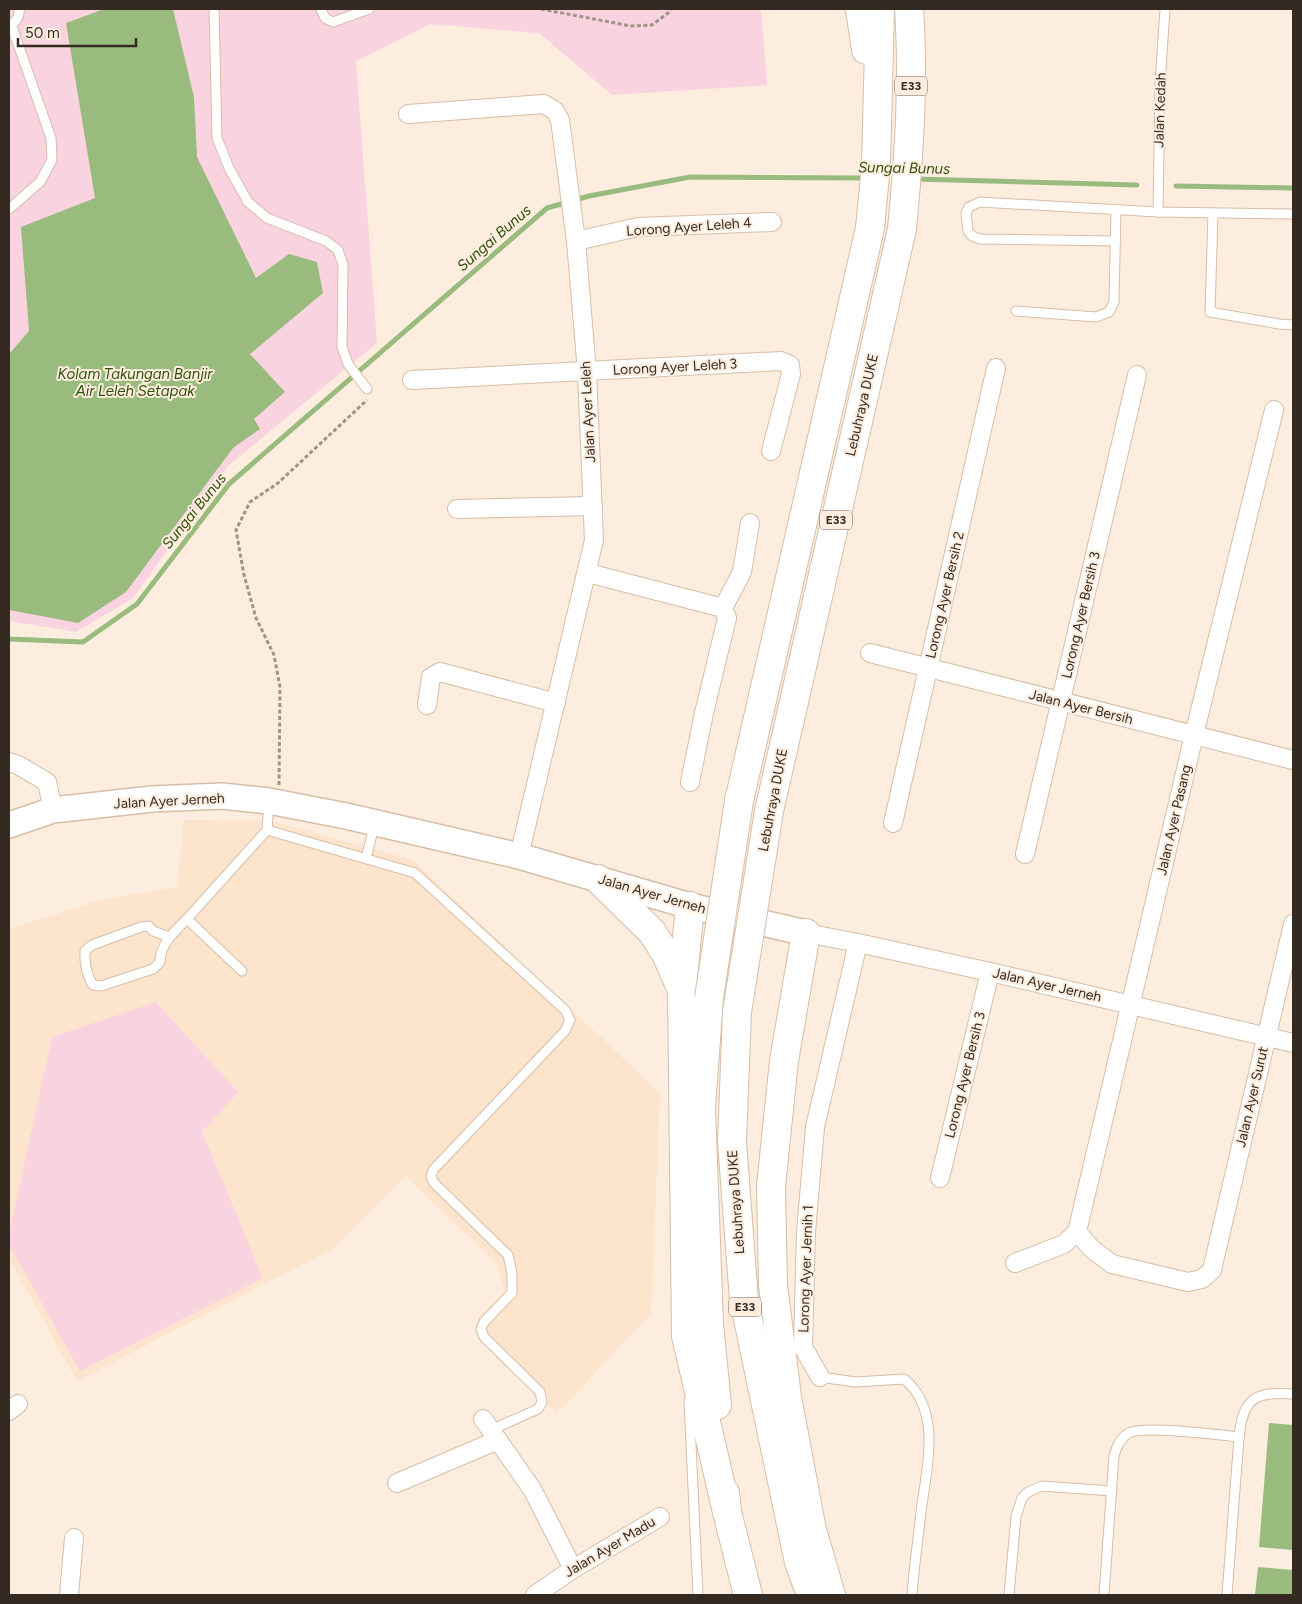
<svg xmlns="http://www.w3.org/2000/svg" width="1302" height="1604" font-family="Figtree,sans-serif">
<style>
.built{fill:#fde4cd}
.green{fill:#fad3e0}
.water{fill:#99bc7e}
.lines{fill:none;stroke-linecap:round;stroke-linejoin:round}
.stream{stroke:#99bc7e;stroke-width:5}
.service-casing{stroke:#d7bea7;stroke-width:11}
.minor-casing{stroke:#d7bea7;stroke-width:20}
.secondary-casing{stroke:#d7bea7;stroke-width:28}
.motorway-casing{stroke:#d7bea7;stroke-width:30}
.path{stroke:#a09488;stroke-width:3;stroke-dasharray:4 2.5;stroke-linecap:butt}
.service{stroke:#fff;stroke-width:9}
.minor{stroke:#fff;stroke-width:18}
.secondary{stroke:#fff;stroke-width:25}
.motorway{stroke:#fff;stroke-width:28}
.motorway-bridge-casing{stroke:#d7bea7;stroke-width:30;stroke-linecap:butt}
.motorway-bridge{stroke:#fff;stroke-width:28}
.labels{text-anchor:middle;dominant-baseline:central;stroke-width:4;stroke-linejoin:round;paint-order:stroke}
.shield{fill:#fceddf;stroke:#70645b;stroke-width:1}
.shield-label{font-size:12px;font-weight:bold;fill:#342a22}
.street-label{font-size:14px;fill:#342a22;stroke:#fceddf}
.water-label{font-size:15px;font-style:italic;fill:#304f0c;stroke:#fceddf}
</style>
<rect width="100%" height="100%" fill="#fceddf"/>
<polygon class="built" points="184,820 272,821 413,860 660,1093 651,1314 557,1413 481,1338 478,1318 505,1291 497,1264 406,1176 334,1248 77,1381 9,1258 9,929 101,900 177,887"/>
<g class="green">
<polygon points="9,9 761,9 767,85 612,95 539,33 430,24 356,61 377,343 228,466 133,598 76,632 9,621"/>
<polygon points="156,1002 238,1092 202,1132 263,1278 80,1371 9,1245 9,1234 52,1037"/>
</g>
<g class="water">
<polygon points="104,9 173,9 194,97 197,157 256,278 289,254 317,262 323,293 250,354 285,392 254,419 260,429 233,448 126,592 78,623 9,610 9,354 29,331 21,227 95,198 66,23"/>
<polygon points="1269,1423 1293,1425 1293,1550 1259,1547"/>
<polygon points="1258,1567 1293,1570 1293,1595 1255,1595"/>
</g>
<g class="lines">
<g class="stream">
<polyline points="914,179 1137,185"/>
<polyline points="1176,186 1293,188"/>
<polyline points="9,639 83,642 137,604 229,484 547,208 589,196 690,177 865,178"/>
</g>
<g class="service-casing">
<g id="service">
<polyline points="214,9 217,138 229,168 248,202 267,218 326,241 338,250 343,265 342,347 348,364 367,389"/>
<polyline points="321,9 325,18 333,22 369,9"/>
<path d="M9 25C16 23 20 16 19 9"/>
<polyline points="9,209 40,182 52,160 51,138 11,24"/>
<polyline points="1158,212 1160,83 1165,9"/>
<polyline points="1213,213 1210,312 1279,324 1293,325"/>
<polyline points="1116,241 980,239 972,236 968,231 966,213 969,207 980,202 1158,212 1293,214"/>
<polyline points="1016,311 1096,317 1109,312 1114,302 1116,209"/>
<polyline points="267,830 415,873 565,1010 570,1020 565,1031 433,1170 431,1177 434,1183 508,1255 512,1273 512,1293 484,1322 481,1329 484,1337 540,1392 542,1402 538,1409 491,1430"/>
<polyline points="366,858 375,823"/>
<polyline points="187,919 267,830 269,802"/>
<path d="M169 937 153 931 149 926 141 927 92 945 85 951C84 962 87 976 93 985L101 986 153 969 160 962C160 944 175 931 187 919L242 971"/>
<path d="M820 1377 855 1382 904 1379C943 1410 926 1470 921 1512 918 1540 914 1567 912 1595"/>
<polyline points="689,1401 698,1595"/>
<polyline points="1009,1595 1016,1516 1022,1498 1028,1492 1042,1486 1112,1491"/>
<path d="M1104 1595 1114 1456C1117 1446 1120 1438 1129 1433 1144 1425 1218 1435 1239 1437"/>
<path d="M1227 1595 1239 1437C1243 1398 1255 1391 1293 1394"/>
</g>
</g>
<g class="minor-casing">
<g id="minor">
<polyline points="408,114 544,104 555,111 560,120 576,241 587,372 594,540 519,856"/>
<polyline points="576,241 638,227 772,222"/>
<polyline points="412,380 781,361 790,365 791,374 771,451"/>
<polyline points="457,509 593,506"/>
<polyline points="588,573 723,608"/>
<polyline points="723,608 742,572 750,523"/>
<polyline points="870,653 1293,760"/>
<polyline points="427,705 431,677 440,672 556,703"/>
<polyline points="9,762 18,765 47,782 53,810"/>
<polyline points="690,782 704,713 727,618 723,608"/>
<polyline points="893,823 996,368"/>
<polyline points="1025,854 1137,375"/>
<polyline points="806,933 858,943 990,972 1293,1043"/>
<polyline points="940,1178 990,972"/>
<polyline points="1077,1232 1194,735 1274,410"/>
<polyline points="1015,1263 1064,1244 1077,1232 1092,1249 1112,1264 1188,1282 1202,1279 1212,1270 1293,924"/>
<polyline points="820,1377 803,1347 806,1232 815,1127 858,943"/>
<polyline points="9,1411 18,1404"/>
<polyline points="483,1419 532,1489 573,1569"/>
<polyline points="397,1483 498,1440"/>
<polyline points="69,1595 74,1538"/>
<polyline points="535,1595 573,1569 660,1517"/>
</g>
</g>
<g class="secondary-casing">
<polyline id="secondary" points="9,825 53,810 152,799 222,796 269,801 346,816 519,856 690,906 806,933"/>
</g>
<g class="motorway-casing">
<g id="motorway">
<polyline points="860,9 866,50"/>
<polyline points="739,801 870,228 876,165 880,9"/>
<path d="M769 811 902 229C909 156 914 82 909 9"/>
<polyline points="598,879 652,932 666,954 681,988"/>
<polyline points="690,906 682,989 686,1336 727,1512"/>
<polyline points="806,933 784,1061 771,1186 773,1285 787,1397 812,1530 831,1595"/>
<polyline points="709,998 701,1108 709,1324 717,1405"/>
<polyline points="737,1012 732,1142 744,1300 799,1562 811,1595"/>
<polyline points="725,1493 727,1512 748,1595"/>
</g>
</g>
<g class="path">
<polyline points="541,9 631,26 652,25 668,13 671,9"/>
<polyline points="279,785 280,687 274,655 256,618 244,575 236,530 250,502 278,483 367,400"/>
</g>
<use href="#service" class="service"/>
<use href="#minor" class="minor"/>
<use href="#secondary" class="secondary"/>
<use href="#motorway" class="motorway"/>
<g class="motorway-bridge-casing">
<g id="motorway-bridge">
<polyline points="709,998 739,801"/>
<polyline points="737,1012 769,811"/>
</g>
</g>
<use href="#motorway-bridge" class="motorway-bridge"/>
</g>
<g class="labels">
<g class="shield">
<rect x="895" y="76.5" width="32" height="19" rx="4"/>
<rect x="820" y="510.5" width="32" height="19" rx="4"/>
<rect x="729" y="1297.5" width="32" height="19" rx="4"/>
</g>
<g class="shield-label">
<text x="911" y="86">E33</text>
<text x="836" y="520">E33</text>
<text x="745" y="1307">E33</text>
</g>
<g class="street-label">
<text transform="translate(1160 110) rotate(-88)">Jalan Kedah</text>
<text transform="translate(689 227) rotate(-4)">Lorong Ayer Leleh 4</text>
<text transform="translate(675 367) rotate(-3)">Lorong Ayer Leleh 3</text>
<text transform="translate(862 405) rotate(-77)">Lebuhraya DUKE</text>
<text transform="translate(588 412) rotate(-93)">Jalan Ayer Leleh</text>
<text transform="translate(945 595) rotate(-77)">Lorong Ayer Bersih 2</text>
<text transform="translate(1081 615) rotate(-77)">Lorong Ayer Bersih 3</text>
<text transform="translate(1081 707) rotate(14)">Jalan Ayer Bersih</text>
<text transform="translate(773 800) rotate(-79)">Lebuhraya DUKE</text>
<text transform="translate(169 801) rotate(-3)">Jalan Ayer Jerneh</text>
<text transform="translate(1174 820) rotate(-77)">Jalan Ayer Pasang</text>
<text transform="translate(652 894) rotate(16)">Jalan Ayer Jerneh</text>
<text transform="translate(1047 985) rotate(13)">Jalan Ayer Jerneh</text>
<text transform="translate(965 1075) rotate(-76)">Lorong Ayer Bersih 3</text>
<text transform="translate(1252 1097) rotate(-77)">Jalan Ayer Surut</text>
<text transform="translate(736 1202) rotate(-94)">Lebuhraya DUKE</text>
<text transform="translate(806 1269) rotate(-88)">Lorong Ayer Jernih 1</text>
<text transform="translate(610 1547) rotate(-31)">Jalan Ayer Madu</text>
</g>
<g class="water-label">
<text transform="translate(904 168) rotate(1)">Sungai Bunus</text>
<text transform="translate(494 238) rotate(-41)">Sungai Bunus</text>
<text x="135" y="374">Kolam Takungan Banjir<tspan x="135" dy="17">Air Leleh Setapak</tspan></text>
<text transform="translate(194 511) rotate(-51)">Sungai Bunus</text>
</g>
</g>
<rect width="1302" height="1604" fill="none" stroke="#342a22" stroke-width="20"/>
<path d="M18 38v8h118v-8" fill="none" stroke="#342a22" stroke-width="2.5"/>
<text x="25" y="38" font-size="15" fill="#342a22" stroke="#fceddf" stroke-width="4" paint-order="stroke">50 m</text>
</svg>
